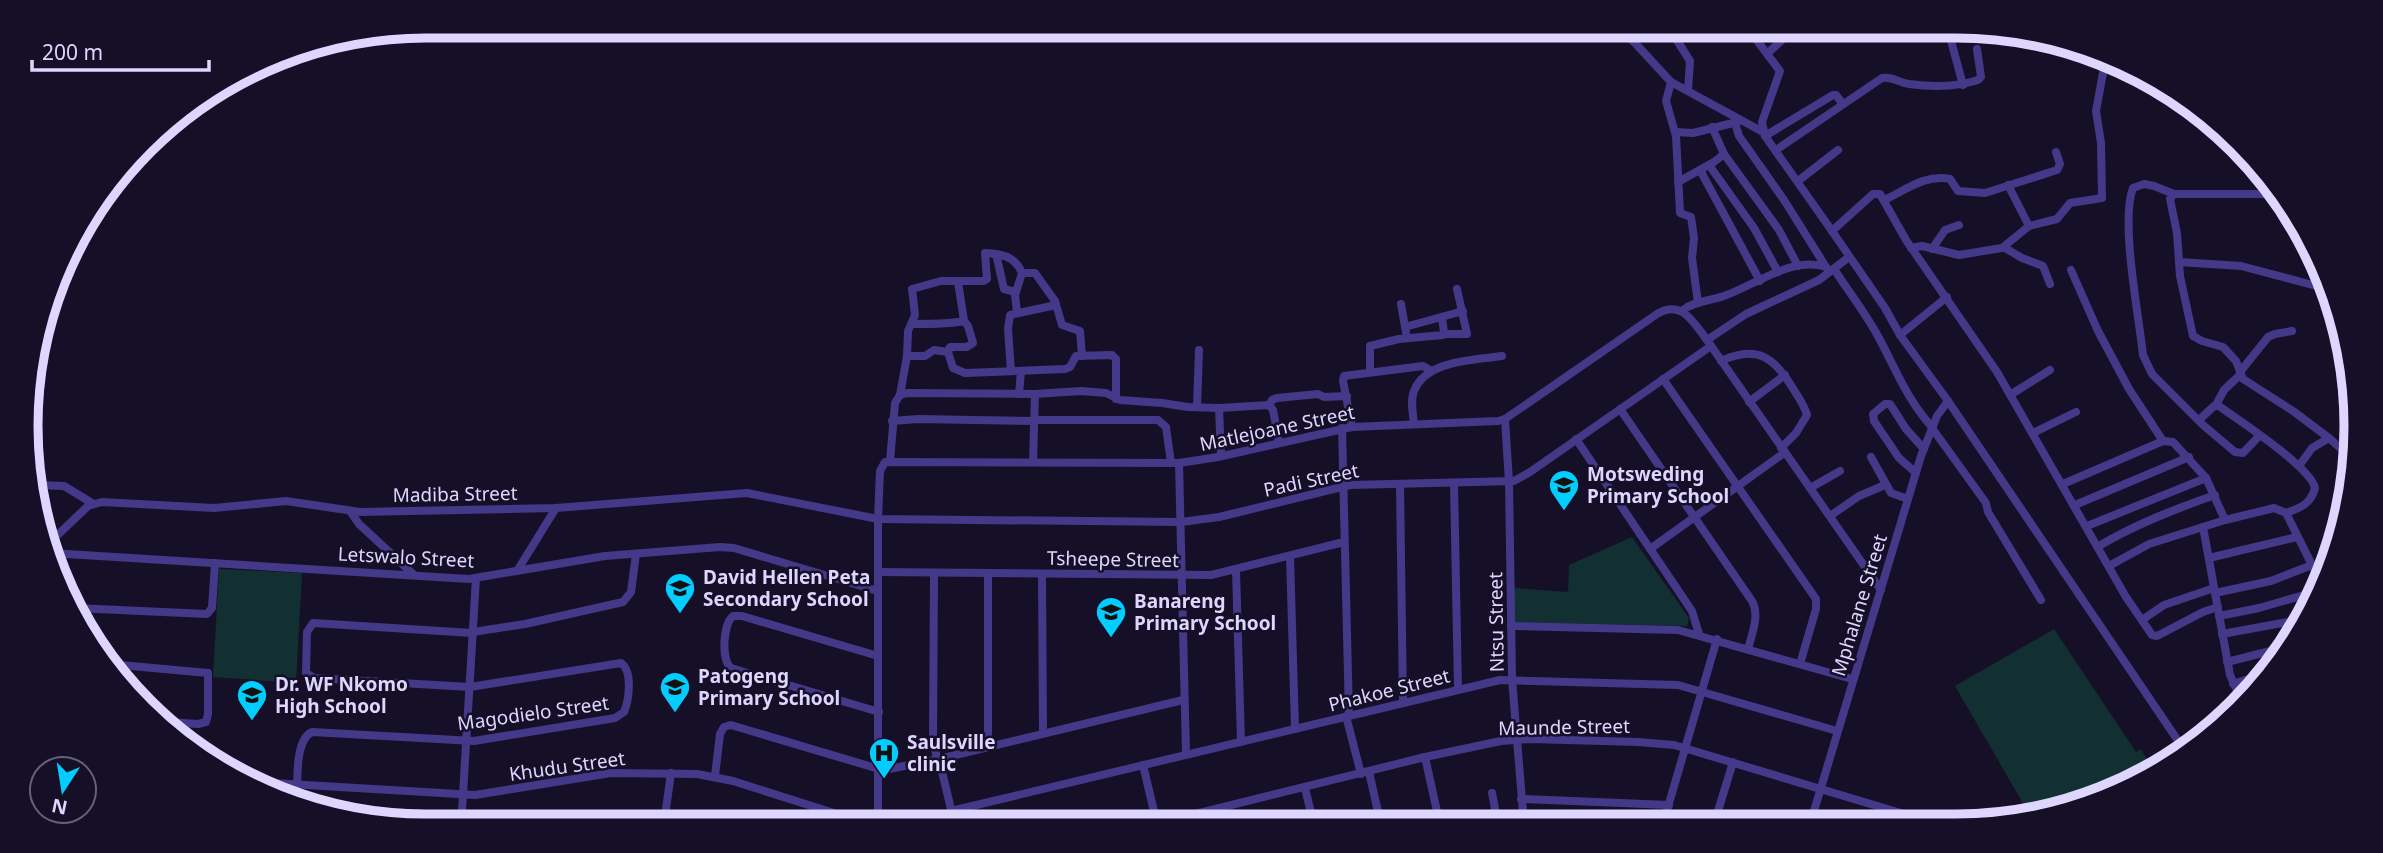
<svg xmlns="http://www.w3.org/2000/svg" width="2383" height="853" font-family="'Noto Sans',sans-serif">
<style>
.green{fill:#123032}
.lines{fill:none;stroke-linecap:round;stroke-linejoin:round}
.minor{stroke:#443988;stroke-width:8}
.labels{text-anchor:middle;dominant-baseline:central;stroke-width:5;stroke-linejoin:round;paint-order:stroke}
.street-label{font-size:19px;fill:#dfd6ff;stroke:#160f28}
.poi-label{font-size:19px;font-weight:bold;fill:#dfd6ff;stroke:#160f28;text-anchor:start}
.rim{fill:none;stroke:#dfd6ff;stroke-width:9}
</style>
<rect width="100%" height="100%" fill="#160f28"/>
<g class="green">
<polygon points="1632,537 1689,618 1687,626 1514,622 1514,588 1568,592 1569,565"/>
<polygon points="219,569 302,573 296,683 213,677"/>
<polygon points="2054,629 2136,752 2141,749 2154,772 2133,786 2031,817 1955,686"/>
</g>
<g class="lines">
<g class="minor">
<polyline points="1615,26 1635,43 1671,82 1763,132"/>
<polyline points="1668,26 1690,61 1688,90"/>
<polyline points="1746,26 1780,71 1762,122 1765,136 1832,231 1885,308 1900,335 1948,401 2185,751"/>
<polyline points="1947,26 1963,85"/>
<polyline points="935,27 935,26"/>
<polyline points="1624,34 1632,26"/>
<polyline points="1768,53 1797,26"/>
<polyline points="1671,82 1666,101 1676,136 1680,213 1691,217 1694,238 1692,258 1698,303"/>
<polyline points="1735,123 1739,136 1784,200 1826,267"/>
<polyline points="1712,127 1724,154 1779,230 1798,266"/>
<polyline points="1675,132 1693,133 1737,122"/>
<polyline points="1765,136 1833,95 1836,95 1842,103"/>
<path d="M1776 150 1882 78C1894 76 1898 83 1909 84 1932 87 1957 87 1978 80L1981 77 1977 49"/>
<polyline points="1709,165 1754,228 1778,272"/>
<polyline points="1700,170 1760,281"/>
<polyline points="1798,181 1838,150"/>
<polyline points="1678,182 1714,162 1724,154"/>
<polyline points="2008,185 2029,226"/>
<polyline points="2271,192 2303,228"/>
<polyline points="2174,194 2170,199 2177,233 2180,276 2193,336 2202,341 2223,347 2236,361 2243,379 2293,411 2329,438 2348,455"/>
<path d="M1884 200C1906 190 1925 174 1950 179L1958 191 1985 193 2057 170 2060 164 2056 152"/>
<polyline points="1832,231 1873,194 1880,194 1906,240 1997,372 2126,597 2152,635 2157,636 2203,612 2218,607"/>
<polyline points="1911,248 1922,246 1959,255 2002,248 2029,226 2057,219 2070,203 2102,198 2101,143 2096,111 2105,62"/>
<polyline points="2005,248 2022,258 2043,266 2050,284"/>
<polyline points="1932,249 1945,230 1959,225"/>
<polyline points="996,254 1004,289 1016,292"/>
<polyline points="2179,262 2241,266 2324,288"/>
<path d="M1834 269C1849 292 1866 314 1879 338 1895 368 1908 401 1932 427"/>
<polyline points="2071,270 2098,331 2129,389 2163,441"/>
<polyline points="1022,273 1035,273 1055,301 1062,325 1080,331 1082,356"/>
<polyline points="1401,304 1406,332"/>
<path d="M1683 310C1694 301 1710 301 1724 296 1755 285 1792 256 1826 267"/>
<path d="M912 324C926 324 951 324 964 321"/>
<polyline points="1405,327 1463,311"/>
<polyline points="1444,334 1467,334 1457,289"/>
<polyline points="1900,335 1947,297"/>
<polyline points="1707,340 1746,314 1819,280 1849,257"/>
<polyline points="948,352 950,347 967,347 973,343 968,326 964,321 958,282"/>
<path d="M907 356 908 331 915 315 912 289 941 281H984L987 279 985 253C1002 254 1015 256 1022 273L1015 295 1017 312"/>
<path d="M1721 361C1758 344 1775 358 1794 390 1799 398 1805 407 1807 415L1796 433 1781 448"/>
<polyline points="1011,371 1008,329 1010,315 1056,305"/>
<polyline points="1370,372 1370,346 1399,339 1443,335 1444,332 1442,318"/>
<polyline points="2240,372 2268,337 2275,334 2292,331"/>
<polyline points="1663,379 1816,599 1816,609 1800,664"/>
<polyline points="1019,394 1021,371"/>
<polyline points="900,395 907,356 925,356 934,350 948,352 953,368 965,373 1065,369 1070,367 1076,356 1112,355 1116,359 1116,399"/>
<polyline points="2010,395 2050,370"/>
<polyline points="1749,402 1785,375"/>
<polyline points="1269,405 1272,400 1277,398 1318,394 1324,397 1347,396"/>
<polyline points="2216,405 2224,390 2240,375"/>
<polyline points="1197,407 1199,350"/>
<polyline points="1219,408 1221,456"/>
<path d="M1620 409 1752 601C1760 616 1752 633 1748 649"/>
<polyline points="1505,419 1509,482 1512,679 1524,824"/>
<polyline points="1035,420 1158,420 1166,427 1171,463"/>
<path d="M2199 420 2214 406H2219C2238 420 2311 467 2315 488 2311 504 2300 508 2286 513"/>
<polyline points="892,421 918,419 1035,421"/>
<path d="M1414 424C1413 414 1410 401 1414 391 1426 360 1474 360 1502 356"/>
<polyline points="1352,427 1343,381 1344,376 1423,366 1432,371"/>
<polyline points="1342,428 1349,716"/>
<polyline points="1932,428 1986,503 1988,512 2041,600"/>
<polyline points="2033,433 2076,412"/>
<path d="M2259 436 2243 453 2235 452 2203 425 2152 374 2143 355C2139 317 2120 220 2133 188L2144 184 2154 186 2174 194H2266L2271 192"/>
<polyline points="1576,439 1692,611 1699,634"/>
<polyline points="1871,457 1891,493 1908,499"/>
<polyline points="890,461 895,403 900,395 907,393 1035,394 1081,391 1106,393 1120,400 1162,403 1188,407 1219,408 1269,405 1273,410 1279,442"/>
<polyline points="1033,462 1035,394"/>
<polyline points="1179,463 1186,754"/>
<polyline points="2299,466 2312,448 2329,438"/>
<polyline points="1916,473 1899,458 1874,421 1873,414 1885,404 1890,404 1906,429 1924,449"/>
<polyline points="1454,483 1458,689"/>
<polyline points="1400,484 1403,703"/>
<polyline points="2063,484 2163,441 2173,442 2206,478 2225,520 2274,508 2286,513 2321,583"/>
<polyline points="37,485 64,486 92,503"/>
<polyline points="1810,488 1840,471"/>
<polyline points="2075,505 2189,457"/>
<polyline points="350,511 359,524 413,574"/>
<polyline points="1830,516 1859,496 1885,485"/>
<polyline points="2087,526 2206,478"/>
<polyline points="2203,527 2230,675 2242,701"/>
<polyline points="47,545 88,506 102,502 214,508 286,501 360,512 556,508 747,493 878,519 1181,522 1219,517 1350,485 1514,481 1530,472 1711,346"/>
<path d="M2099 546C2136 524 2175 509 2215 495"/>
<polyline points="1650,549 1784,453"/>
<polyline points="50,553 469,579 605,556 720,547 734,548 878,591"/>
<polyline points="1290,556 1295,729"/>
<polyline points="2209,558 2297,537"/>
<polyline points="2109,566 2149,544 2225,520"/>
<polyline points="1236,570 1241,742"/>
<polyline points="517,571 556,508"/>
<polyline points="878,572 1211,575 1344,542"/>
<polyline points="934,573 933,736 937,760"/>
<polyline points="988,574 988,746"/>
<polyline points="1042,574 1043,733"/>
<polyline points="2215,593 2271,581 2312,565"/>
<polyline points="75,608 207,614 212,608 215,563"/>
<polyline points="2219,616 2259,608 2318,591"/>
<polyline points="2142,620 2164,605 2214,588"/>
<polyline points="1511,626 1678,630 1852,679"/>
<polyline points="473,632 525,624 623,602 631,592 636,554"/>
<polyline points="2222,634 2288,622 2308,614"/>
<path d="M878 656 742 616H733C723 624 721 660 731 668L879 712"/>
<polyline points="2227,662 2286,647"/>
<polyline points="109,664 208,673 208,714 206,722 198,724 167,722"/>
<polyline points="2233,684 2264,674"/>
<polyline points="1346,716 1361,774"/>
<polyline points="1425,757 1440,825"/>
<polyline points="939,759 955,826"/>
<polyline points="1143,765 1157,824"/>
<polyline points="879,771 939,759 1183,700"/>
<polyline points="1369,772 1381,825"/>
<polyline points="715,776 720,734 724,727 731,725 879,769"/>
<polyline points="255,782 475,795 611,773 697,774 733,781 875,826"/>
<polyline points="1305,788 1314,825"/>
<polyline points="1492,793 1498,824"/>
<polyline points="1521,799 1669,805"/>
<path d="M297 801C298 783 294 740 312 732L474 741 615 718 624 712C629 700 633 671 621 663L470 687 314 678 306 673 307 632 313 623 472 633"/>
<polyline points="951,811 1500,680 1678,685 1837,731"/>
<polyline points="664,823 671,773"/>
<polyline points="1663,824 1717,639"/>
<polyline points="1714,824 1733,762"/>
<polyline points="1810,824 1921,456 1937,416 1948,401"/>
<polyline points="1151,825 1425,757 1501,741 1530,739 1638,742 1674,745 1934,823"/>
<polyline points="606,826 664,823 697,826"/>
<path d="M878 826V519L880 471 885 462 1179 463 1218 457 1352 427 1498 421 1505 419 1657 314C1682 299 1693 322 1707 340L1881 590"/>
<polyline points="461,827 476,578"/>
</g>
</g>
<defs>
<g id="school-pin" transform="scale(1.575)"><path d="M0 17L-7.5 6A9.5 9.5 0 1 1 7.5 6Z" fill="#02cdff" stroke="#160f28"/><path d="M0-5L7-2L0 1L-7-2ZM-4 1L0 2.5L4 1V4Q0 6-4 4Z" fill="#111"/></g>
<g id="hospital-pin" transform="scale(1.575)"><path d="M0 17L-7.5 6A9.5 9.5 0 1 1 7.5 6Z" fill="#02cdff" stroke="#160f28"/><path d="M-5-5h3v3.5h4V-5h3V5h-3V1.5h-4V5h-3Z" fill="#111"/></g>
</defs>
<g fill-rule="evenodd">
<use href="#school-pin" x="1564" y="485"/>
<use href="#school-pin" x="680" y="588"/>
<use href="#school-pin" x="1111" y="612"/>
<use href="#school-pin" x="675" y="687"/>
<use href="#school-pin" x="252" y="695"/>
<use href="#hospital-pin" x="884" y="753"/>
</g>
<g class="labels">
<g class="street-label">
<text transform="translate(1277 428) rotate(-12)">Matlejoane Street</text>
<text transform="translate(1311 480) rotate(-12)">Padi Street</text>
<text transform="translate(455 494) rotate(-1)">Madiba Street</text>
<text transform="translate(406 557) rotate(3)">Letswalo Street</text>
<text transform="translate(1113 559) rotate(1)">Tsheepe Street</text>
<text transform="translate(1859 605) rotate(-73)">Mphalane Street</text>
<text transform="translate(1496 622) rotate(-91)">Ntsu Street</text>
<text transform="translate(1389 690) rotate(-14)">Phakoe Street</text>
<text transform="translate(533 713) rotate(-8)">Magodielo Street</text>
<text transform="translate(1564 727) rotate(-1)">Maunde Street</text>
<text transform="translate(567 766) rotate(-8)">Khudu Street</text>
</g>
<g class="poi-label">
<text x="1587" y="474">Motsweding<tspan x="1587" dy="22">Primary School</tspan></text>
<text x="703" y="577">David Hellen Peta<tspan x="703" dy="22">Secondary School</tspan></text>
<text x="1134" y="601">Banareng<tspan x="1134" dy="22">Primary School</tspan></text>
<text x="698" y="676">Patogeng<tspan x="698" dy="22">Primary School</tspan></text>
<text x="275" y="684">Dr. WF Nkomo<tspan x="275" dy="22">High School</tspan></text>
<text x="907" y="742">Saulsville<tspan x="907" dy="22">clinic</tspan></text>
</g>
</g>
<path d="M0 0H2383V853H0ZM426 38H1956A388 388 0 0 1 2344 426V426A388 388 0 0 1 1956 814H426A388 388 0 0 1 38 426V426A388 388 0 0 1 426 38Z" fill="#160f28" fill-rule="evenodd"/>
<path class="rim" d="M426 38H1956A388 388 0 0 1 2344 426V426A388 388 0 0 1 1956 814H426A388 388 0 0 1 38 426V426A388 388 0 0 1 426 38Z"/>
<g transform="translate(63 790) rotate(192)"><circle r="33" fill="#160f28" stroke="#665f7e" stroke-width="2"/>
<path d="M0-5L12 26L0 18L-12 26Z" fill="#02cdff"/>
<text y="-10" font-size="19" font-weight="bold" text-anchor="middle" fill="#dfd6ff">N</text>
</g>
<path d="M32 60v10h177v-10" fill="none" stroke="#dfd6ff" stroke-width="3.5"/>
<text x="42" y="60" font-size="21" fill="#dfd6ff" stroke="#160f28" stroke-width="5" paint-order="stroke">200 m</text>
</svg>
